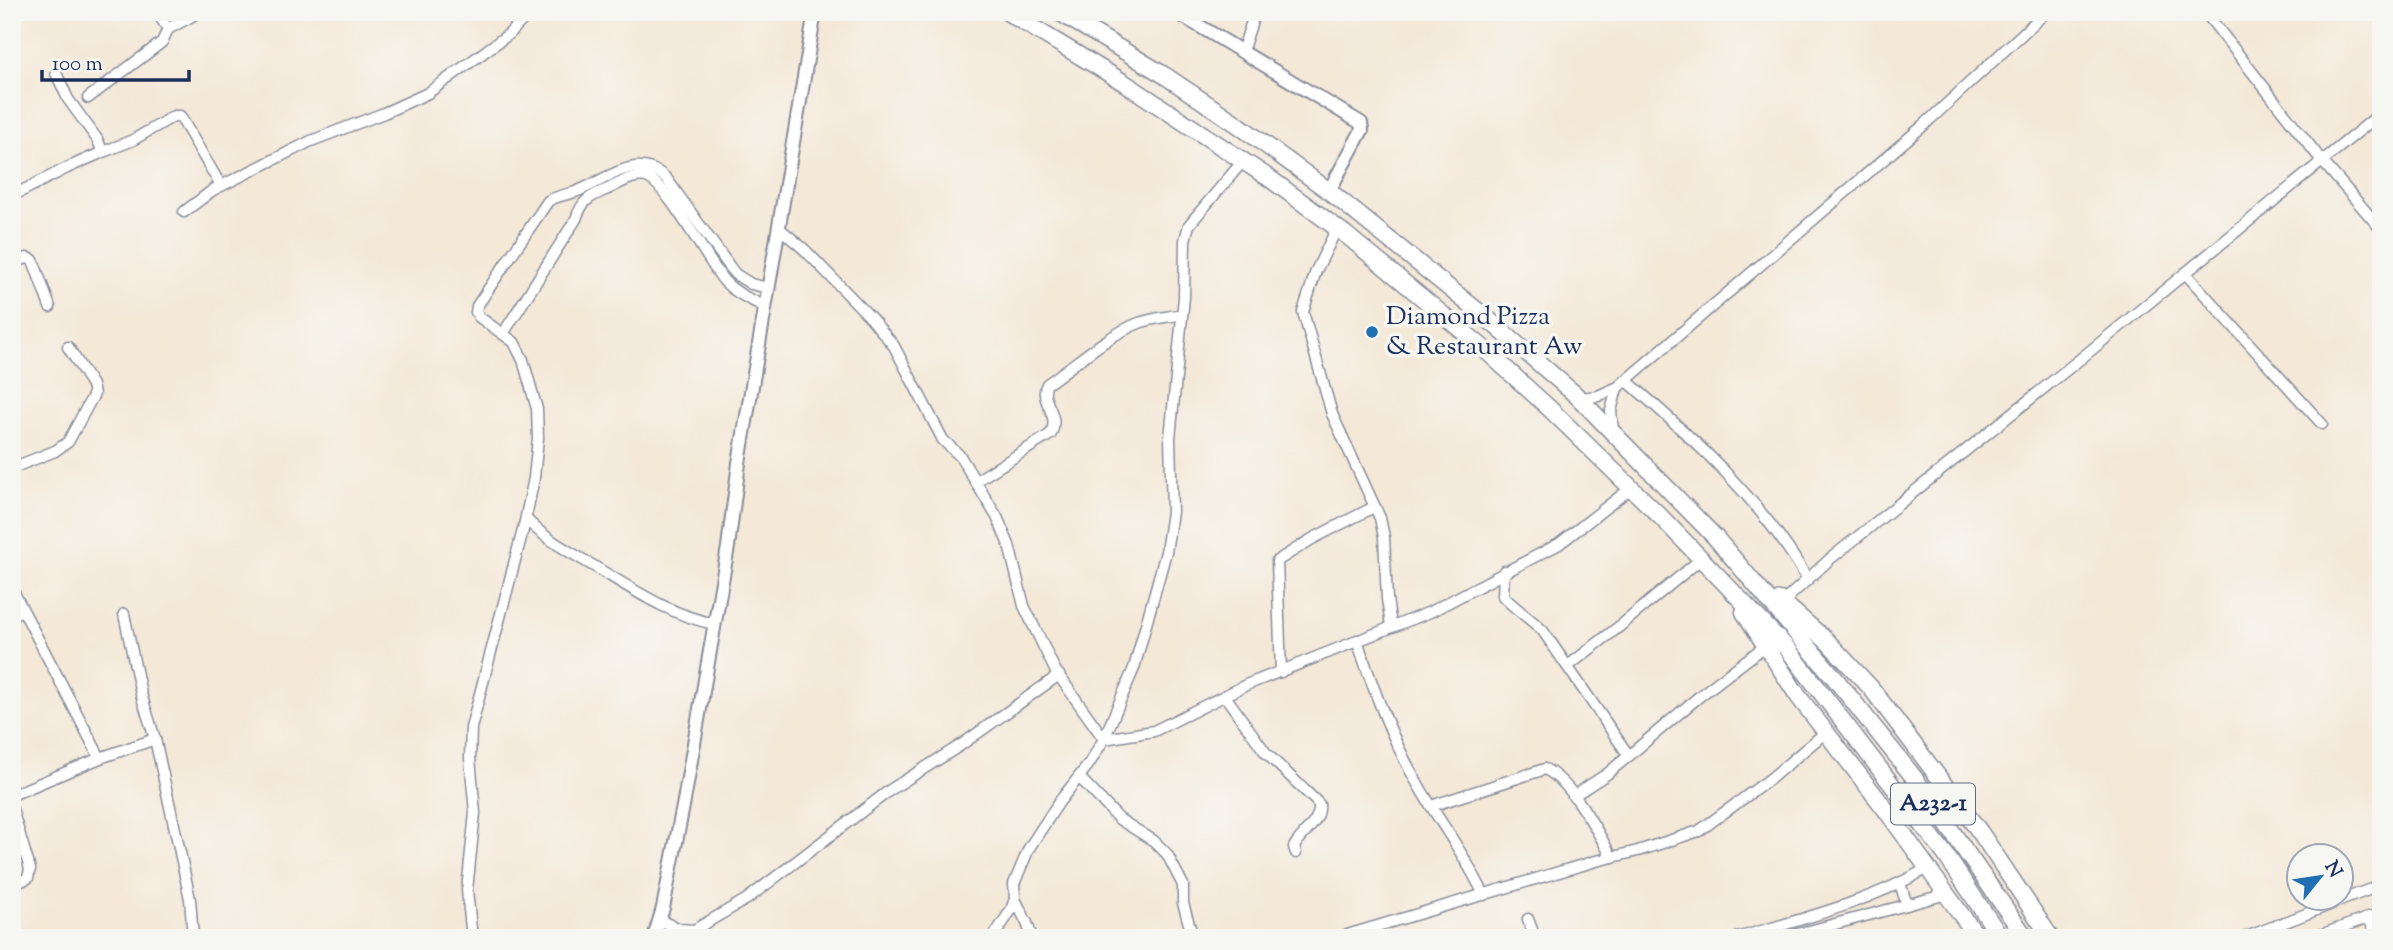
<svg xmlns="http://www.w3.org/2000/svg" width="2393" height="950" font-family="'Sorts Mill Goudy',serif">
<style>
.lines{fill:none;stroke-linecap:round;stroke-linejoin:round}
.minor-casing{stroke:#888c9a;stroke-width:13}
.tertiary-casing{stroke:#888c9a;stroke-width:16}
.trunk-casing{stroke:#888c9a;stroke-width:19}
.minor{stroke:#fff;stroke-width:10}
.tertiary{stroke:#fff;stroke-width:12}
.trunk{stroke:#fff;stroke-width:16}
.poi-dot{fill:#1f6fb2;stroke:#f6f6f2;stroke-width:2.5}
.labels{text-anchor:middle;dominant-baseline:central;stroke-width:7;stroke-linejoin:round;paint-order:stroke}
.shield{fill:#f6f6f2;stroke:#5d6b8a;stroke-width:2}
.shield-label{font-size:24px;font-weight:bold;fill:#1b2f5e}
.poi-label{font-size:26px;fill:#1b2f5e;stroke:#f6f6f2;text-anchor:start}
</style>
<rect width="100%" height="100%" fill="#f6f6f2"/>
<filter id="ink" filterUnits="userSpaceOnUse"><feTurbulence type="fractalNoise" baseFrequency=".0143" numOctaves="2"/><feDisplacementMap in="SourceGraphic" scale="14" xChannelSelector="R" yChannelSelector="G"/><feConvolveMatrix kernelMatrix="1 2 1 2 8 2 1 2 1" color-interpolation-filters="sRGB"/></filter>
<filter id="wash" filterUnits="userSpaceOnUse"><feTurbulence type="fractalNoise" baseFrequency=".00686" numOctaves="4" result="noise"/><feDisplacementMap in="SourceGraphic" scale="28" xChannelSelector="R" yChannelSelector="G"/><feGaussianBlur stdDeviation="1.57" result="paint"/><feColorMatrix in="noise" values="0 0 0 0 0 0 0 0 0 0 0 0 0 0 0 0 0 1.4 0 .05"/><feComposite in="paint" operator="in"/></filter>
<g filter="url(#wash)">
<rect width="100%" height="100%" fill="#f4e8d7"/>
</g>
<g filter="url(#ink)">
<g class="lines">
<g class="minor-casing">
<g id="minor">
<polyline points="157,12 168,29"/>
<polyline points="2205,12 2322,161 2381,229"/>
<polyline points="1242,52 1255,12"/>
<polyline points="88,98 162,42 168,29 199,12"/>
<polyline points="103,152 133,140 174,116 180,116 221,186"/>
<polyline points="12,196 67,168 103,152 97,139 68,99 56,73"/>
<polyline points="184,212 213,190 311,141 384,113 428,93 509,34 530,12"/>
<polyline points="778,227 805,250 871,318 894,346 943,440 960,456 997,517 1009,545 1024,606 1055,670 1104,739 1154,731 1246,685 1430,612 1559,544 1631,488"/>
<polyline points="1337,228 1316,271 1303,312 1332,414 1380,518 1384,537 1387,599 1391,626"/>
<polyline points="12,263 27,258 33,260 50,307"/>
<polyline points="2185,273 2322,424"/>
<path d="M503 334 576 219C583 198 592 196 610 188 621 183 634 174 646 177 665 181 709 263 724 281 736 294 750 299 765 307"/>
<path d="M1626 380C1694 439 1762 500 1808 580"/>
<polyline points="1579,398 1598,396 1618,387 1924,125 2046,12"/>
<polyline points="1613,431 1611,411 1617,388"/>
<polyline points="12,468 55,451 68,442 94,394 92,385 68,347"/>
<path d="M976 481 1051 434C1061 413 1038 401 1047 384 1076 364 1106 336 1139 323 1153 318 1168 317 1182 314"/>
<path d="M526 519C546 540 572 553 597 568 634 590 672 616 715 624"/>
<path d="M1504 571 1503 596C1515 609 1530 618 1543 631L1629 756"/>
<polyline points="12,589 100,758"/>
<polyline points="1783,602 1830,559 2084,356 2381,113"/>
<polyline points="124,614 141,694 155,739 178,843 190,899 193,938"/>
<polyline points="12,615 22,610"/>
<path d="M1357 640C1373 688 1390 735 1415 779 1437 819 1465 854 1484 895"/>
<polyline points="1568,666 1620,626 1701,559"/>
<polyline points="1281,672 1277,561 1312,539 1374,507"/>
<path d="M1225 696 1266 753 1319 804C1321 823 1302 832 1294 847L1296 853"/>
<polyline points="1079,777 1119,819 1154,841 1167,854 1183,885 1183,903 1193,938"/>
<polyline points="12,795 100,758 155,739"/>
<polyline points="1573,796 1607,774 1701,695 1765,646"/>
<path d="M1431 806 1545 769C1573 783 1596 830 1612 857"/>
<polyline points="12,809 30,869 28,878 12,885"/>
<polyline points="1900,883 1907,905"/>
<polyline points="1015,899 1027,923 1032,938"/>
<polyline points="2368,917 2378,938"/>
<polyline points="1528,919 1535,938"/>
<polyline points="659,920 680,929 694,930 747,899 890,790 961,745 1059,675"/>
<path d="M472 938 467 890 475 813 470 758 471 728 524 526 534 478 538 438 537 409 523 360 514 342 479 317 476 312 477 306 548 201C557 196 565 195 575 192 605 182 635 150 666 178L735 274 751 284 768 288"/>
<polyline points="993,938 1011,910 1015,899 1014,884 1029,848 1059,802 1089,764 1104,739 1134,668 1166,552 1172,512 1170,438 1184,297 1185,240 1189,225 1243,161"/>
<polyline points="1337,938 1596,861 1638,851 1699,831 1770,779 1826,732"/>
<path d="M1737 938C1802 919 1870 902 1928 868"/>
<polyline points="1783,938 1947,894"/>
<polyline points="2244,938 2381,885"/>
<polyline points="2312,938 2381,913"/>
</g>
</g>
<g class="tertiary-casing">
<g id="tertiary">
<polyline points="1176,12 1361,123 1362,130 1329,191"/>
<polyline points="654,938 663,908 684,801 728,547 739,463 815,12"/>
</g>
</g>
<g class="trunk-casing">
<g id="trunk">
<polyline points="1007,12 1123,82 1269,178 1345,234 1482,347 1550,409 1661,517 1787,648 1945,854 2001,938"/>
<polyline points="1059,12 1164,75 1237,124 1329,191 1490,321 1577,396 1715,537 1833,676 1916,780 2026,938"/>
<polyline points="1780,600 1827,641 1871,688 1980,832 2051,938"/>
<polyline points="1744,612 1798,696 1886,810 1978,938"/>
</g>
</g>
<use href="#minor" class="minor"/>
<use href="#tertiary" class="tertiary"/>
<use href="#trunk" class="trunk"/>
</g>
</g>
<circle class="poi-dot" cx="1372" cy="332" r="7"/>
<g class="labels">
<rect class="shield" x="1891" y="783.5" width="84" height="41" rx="5"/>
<g class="shield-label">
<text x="1933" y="804">A232-1</text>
</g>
<g class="poi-label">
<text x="1386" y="317">Diamond Pizza<tspan x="1386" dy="30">&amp; Restaurant Aw</tspan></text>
</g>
</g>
<rect width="2393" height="950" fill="none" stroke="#f6f6f2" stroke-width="42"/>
<g transform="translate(2320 877) rotate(60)"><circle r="33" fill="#f6f6f2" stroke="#9ea6b7" stroke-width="2"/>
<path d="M0-5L12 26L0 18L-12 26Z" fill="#1f6fb2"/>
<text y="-10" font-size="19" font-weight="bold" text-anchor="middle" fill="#1b2f5e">N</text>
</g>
<path d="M42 70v10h147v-10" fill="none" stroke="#1b2f5e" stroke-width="3.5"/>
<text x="52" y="70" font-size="21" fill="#1b2f5e" stroke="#f6f6f2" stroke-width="5" paint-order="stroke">100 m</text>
</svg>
